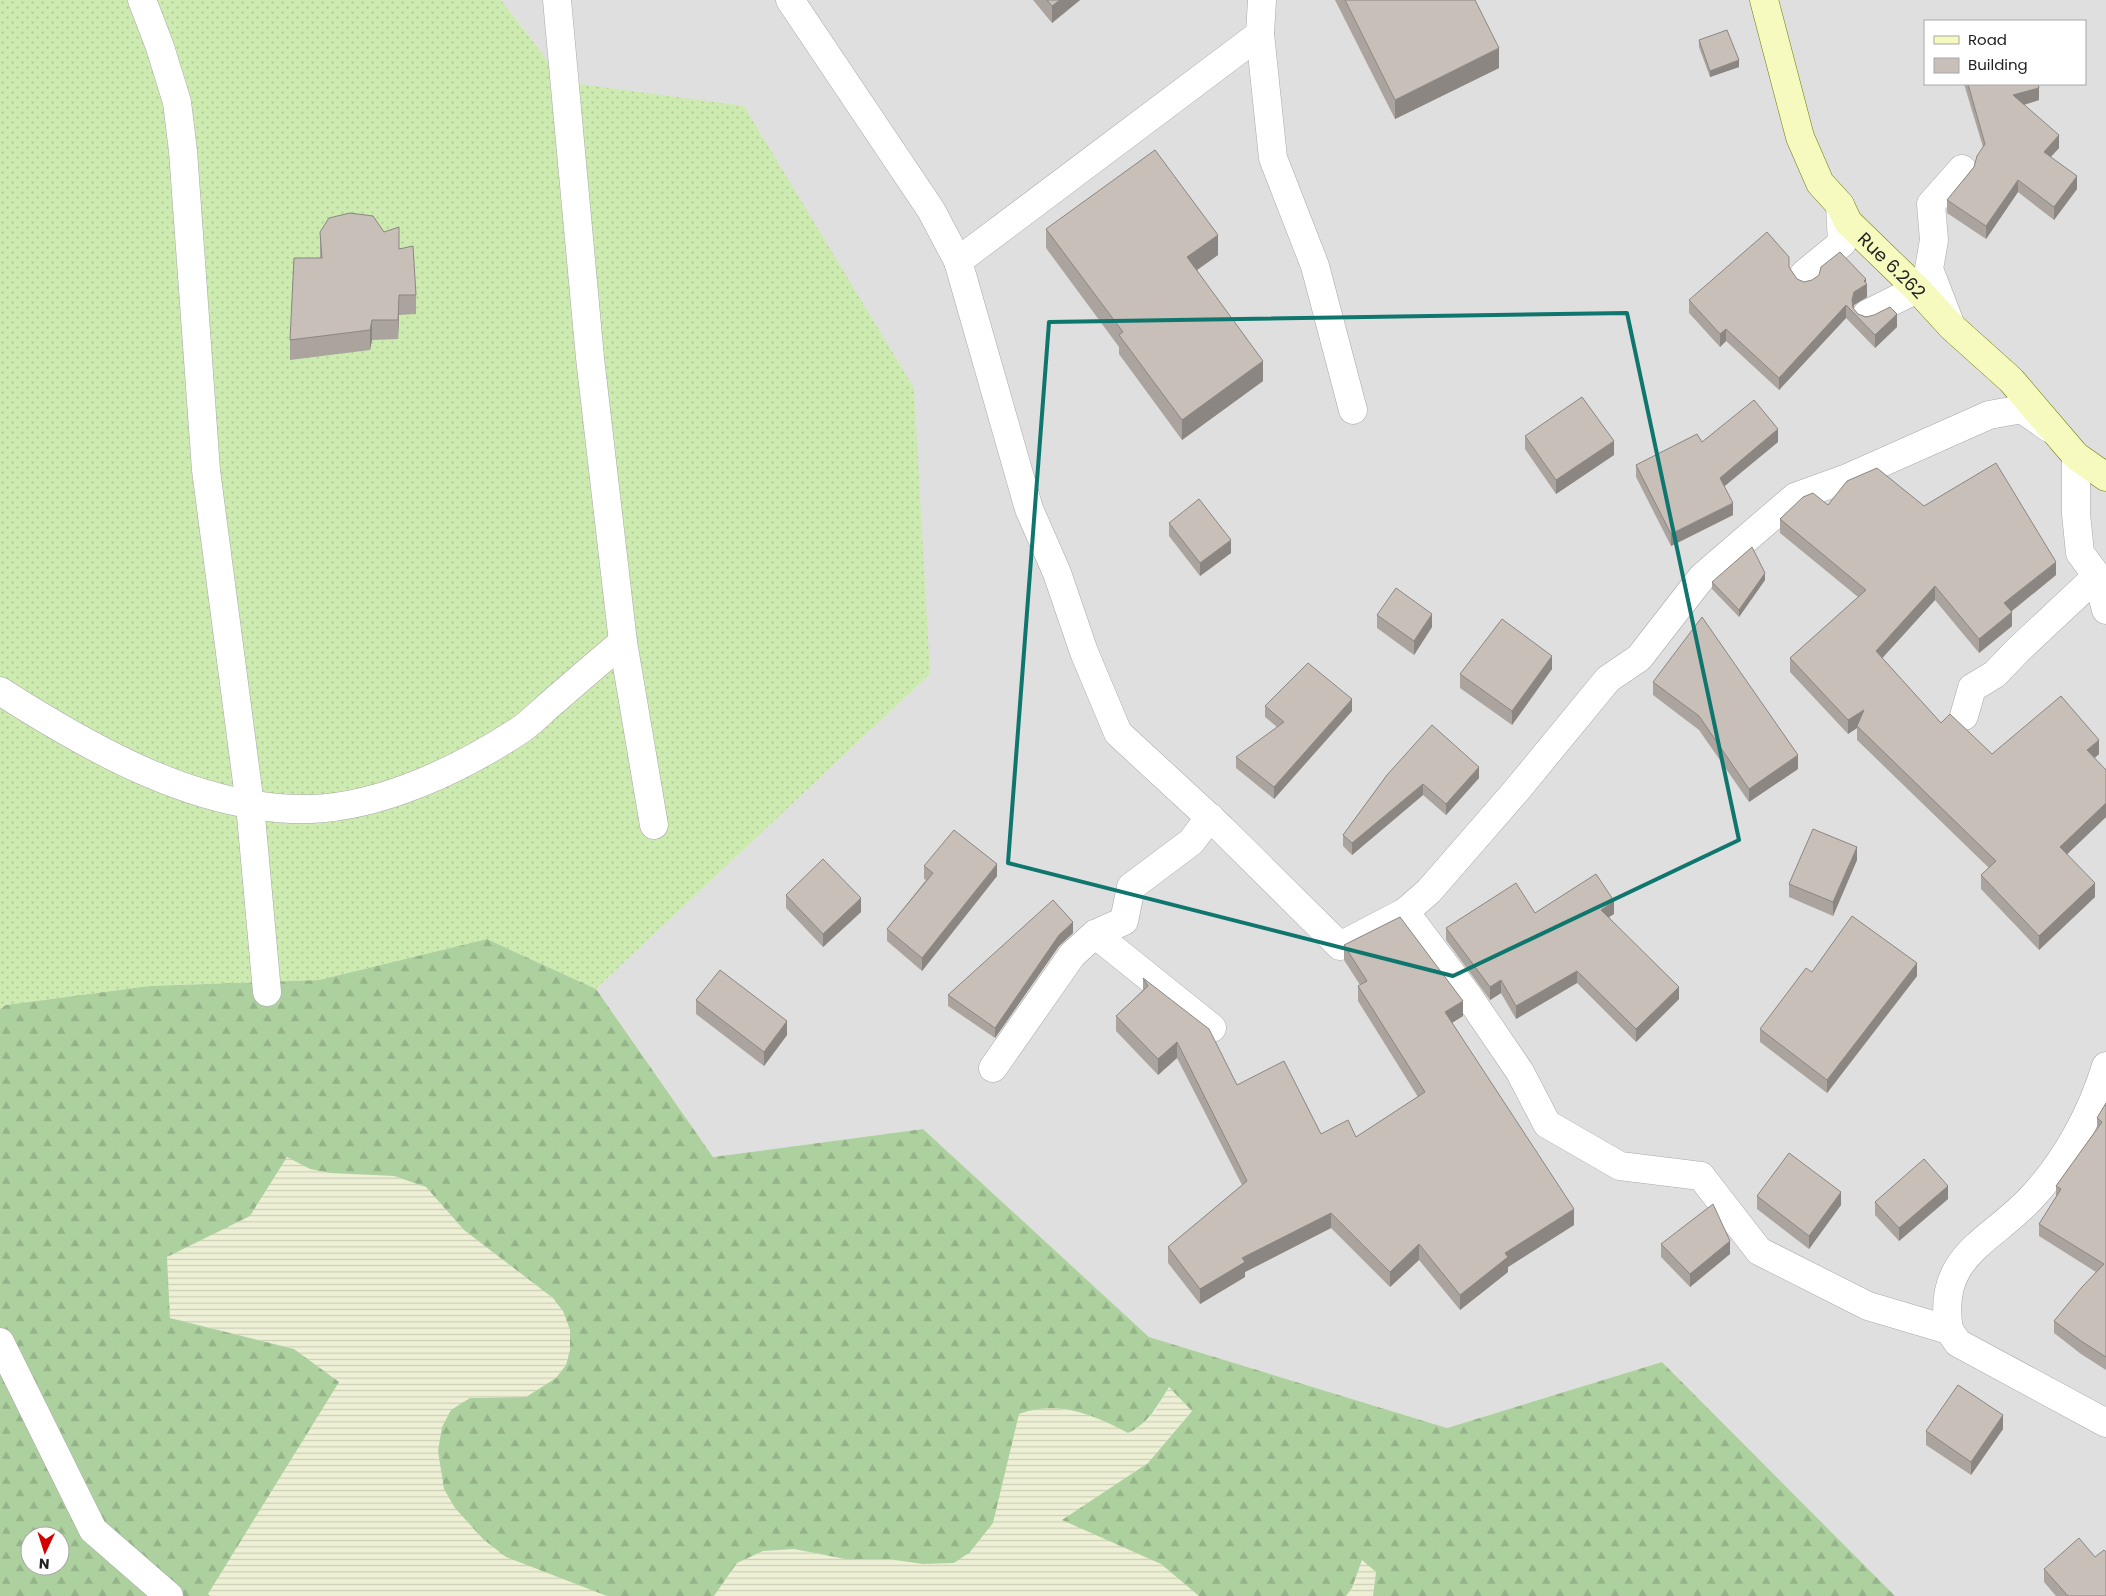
<svg xmlns="http://www.w3.org/2000/svg" width="2106" height="1596" font-family="Poppins,sans-serif">
<style>
.residential{fill:#e0dfdf;fill-rule:evenodd}
.farmland{fill:url(#farmland-rules)}
.grass{fill:url(#grass-dots)}
.forest{fill:url(#forest-firs);fill-rule:evenodd}
.lines{fill:none;stroke-linecap:round;stroke-linejoin:round}
.street-casing{stroke:#a9a9a9;stroke-width:29}
.secondary-casing{stroke:#707d05;stroke-width:29}
.street{stroke:#fff;stroke-width:28}
.secondary{stroke:#f7fabf;stroke-width:28}
.wall{fill:#aba49e}
.shaded-wall{fill:#8b8681}
.building{fill:#c7bfb8;stroke:#8b8681}
.marked{fill:none;stroke:#0f766e;stroke-width:4;stroke-linejoin:round}
.labels{text-anchor:middle;dominant-baseline:central;stroke-width:5;stroke-linejoin:round;paint-order:stroke}
.street-label{font-size:18px;fill:#222;stroke:#fff}
</style>
<defs>
<pattern id="farmland-rules" width="6" height="5" patternUnits="userSpaceOnUse" patternTransform="scale(1.25)"><rect width="6" height="5" fill="#eef0d5"/><path d="M0 2.5h6" fill="none" stroke="#ccceb7"/></pattern>
<pattern id="grass-dots" width="8" height="8" patternUnits="userSpaceOnUse" patternTransform="scale(1.25)"><rect width="8" height="8" fill="#cdebb0"/><path d="M2 2h.1M6 6h.1" fill="none" stroke="#b0c997" stroke-width="1.8" stroke-linecap="round"/></pattern>
<pattern id="forest-firs" width="22" height="20" patternUnits="userSpaceOnUse" patternTransform="scale(1.25)"><rect width="22" height="20" fill="#add19e"/><path d="M5 1l3.5 6h-7zM16 11l3.5 6h-7z" fill="#95b388"/></pattern>
</defs>
<rect width="100%" height="100%" fill="#f2efe9"/>
<path class="residential" d="M501 0H2106V1596H1895L1662 1362 1447 1428 1149 1337 923 1129 713 1157 596 989 930 674 564 82ZM1925 21H2085V84H1925Z"/>
<g class="farmland">
<polygon points="286,1156 310,1169 330,1173 394,1176 426,1187 464,1230 553,1298 563,1311 570,1330 570,1350 566,1365 556,1378 526,1397 470,1398 605,1595 607,1596 210,1596 208,1594 294,1349 170,1318 167,1256 250,1216"/>
<polygon points="1169,1387 1192,1410 1148,1463 1063,1520 1161,1564 1199,1596 714,1596 737,1563 763,1551 794,1549 845,1559 888,1559 923,1564 993,1523 1018,1414 1037,1408 1056,1408 1097,1416 1128,1433 1138,1428 1156,1410"/>
<polygon points="1362,1560 1376,1572 1373,1596 1346,1596 1352,1588"/>
</g>
<polygon class="grass" points="0,0 501,0 564,82 744,106 914,388 930,674 596,989 487,939 319,980 149,986 6,1005 0,1009"/>
<path class="forest" d="M487 939 596 989 713 1157 923 1129 1149 1337 1447 1428 1662 1362 1895 1596H1373L1376 1572 1362 1560 1352 1588 1346 1596H1199L1161 1564 1062 1520 1148 1463 1192 1411 1169 1387C1158 1405 1148 1424 1128 1433 1092 1414 1059 1400 1019 1414L993 1523 970 1552 954 1563 923 1564 888 1559H845L794 1549 763 1551 737 1563 714 1596H607L506 1557 483 1539 455 1508 444 1489 438 1451 442 1427 451 1410 470 1398 526 1397 556 1378 566 1365 570 1350V1330L563 1311 553 1298 464 1230 426 1187 394 1176 330 1173 310 1169 287 1157 250 1216 167 1257 170 1318 294 1349 339 1382 208 1594 210 1596H0V1009L6 1005 149 986 319 980ZM30 1536H60V1566H30Z"/>
<g class="lines">
<g class="street-casing">
<g id="street">
<polyline points="142,0 160,47 177,102 183,151 206,470 250,805 267,992"/>
<polyline points="790,0 931,210 958,261 1029,509 1057,573 1084,652 1118,733 1222,829 1340,946 1405,912 1469,997 1520,1072 1547,1124 1620,1166 1701,1176 1759,1251 1868,1306 1949,1330 1958,1343 2106,1423"/>
<polyline points="1262,0 1260,34 1273,158 1315,266 1353,410"/>
<polyline points="958,261 1260,34"/>
<polyline points="1806,279 1804,274 1842,243 1840,205"/>
<polyline points="1867,314 1917,289"/>
<polyline points="1951,326 1929,269 1934,240 1931,204 1962,169"/>
<polyline points="2076,456 2076,514 2080,553 2097,576 2106,610"/>
<polyline points="623,642 654,825"/>
<path d="M0 691C89 748 200 812 310 809 381 807 461 769 520 730 532 722 543 710 554 701 577 681 600 661 623 642L590 358 557 0"/>
<polyline points="1964,716 1972,688 1995,674 2018,650 2097,576"/>
<polyline points="1405,912 1429,891 1516,791 1608,679 1639,658 1702,577 1795,497 1845,479 1989,415 2022,409 2049,428"/>
<polyline points="1095,934 1212,1028"/>
<polyline points="993,1068 1072,955 1095,934 1124,921 1131,887 1191,842 1210,817"/>
<path d="M1949 1330C1936 1254 1992 1242 2034 1195 2067 1159 2092 1112 2106 1066"/>
<polyline points="0,1342 93,1530 169,1596"/>
</g>
</g>
<g class="secondary-casing">
<g id="secondary">
<path id="s1" d="M1764 0 1800 137 1820 183 1840 205 1848 222 1917 289 1952 327 2011 380 2076 456 2106 477"/>
</g>
</g>
<use href="#street" class="street"/>
<use href="#secondary" class="secondary"/>
</g>
<g class="wall">
<polygon points="1033,0 1080,0 1052,23"/>
<polygon points="1335,0 1475,0 1499,68 1395,119"/>
<polygon points="1699,40 1739,67 1710,77 1699,47"/>
<polygon points="1964,84 2038,84 2039,100 2024,105 2059,148 2051,157 2077,189 2054,220 2018,192 1986,239 1947,213 1947,200 1974,167 1983,147"/>
<polygon points="1046,229 1218,255 1197,270 1263,381 1182,440 1119,354 1119,347 1046,248"/>
<polygon points="320,232 384,232 399,249 416,295 416,314 399,315 398,339 372,340 370,350 290,360 290,340 320,258"/>
<polygon points="1789,267 1797,279 1804,282 1866,283 1867,297 1854,305 1853,308 1858,314 1897,327 1875,348 1846,318 1779,390 1726,341 1720,347 1689,313 1689,300"/>
<polygon points="1525,436 1614,455 1556,494 1525,449"/>
<polygon points="1702,442 1778,442 1724,486 1733,515 1671,546 1636,477 1636,465"/>
<polygon points="1828,505 1924,506 2056,575 2011,612 2012,626 1979,653 1935,600 1882,658 1941,723 1992,754 2099,754 2095,758 2106,817 2067,854 2095,897 2039,950 1981,889 1981,875 1989,868 1857,740 1857,728 1848,734 1790,672 1790,658 1858,597 1780,533 1780,519"/>
<polygon points="1169,523 1231,553 1200,576 1169,536"/>
<polygon points="1765,580 1739,617 1712,589 1712,582"/>
<polygon points="1377,615 1432,627 1414,655 1377,628"/>
<polygon points="1552,669 1512,725 1460,688 1460,674"/>
<polygon points="1653,682 1798,769 1749,802 1699,730 1653,695"/>
<polygon points="1265,706 1352,711 1274,799 1236,768 1236,757 1277,727 1265,717"/>
<polygon points="1387,775 1479,778 1446,815 1423,795 1352,855 1343,846 1343,835"/>
<polygon points="1857,860 1833,916 1789,897 1789,884"/>
<polygon points="924,866 997,876 922,971 887,941 887,929 926,880 924,879"/>
<polygon points="786,895 861,912 823,947 786,908"/>
<polygon points="1535,913 1614,914 1609,917 1679,999 1636,1042 1577,983 1516,1019 1501,993 1490,1000 1446,940 1446,928"/>
<polygon points="1073,933 1059,946 995,1038 948,1006 948,995"/>
<polygon points="1344,945 1463,1016 1452,1023 1574,1225 1508,1267 1508,1272 1460,1310 1419,1260 1390,1287 1331,1228 1245,1272 1245,1277 1200,1304 1168,1263 1168,1247 1242,1185 1177,1058 1158,1075 1116,1031 1116,1016 1143,990 1143,978 1237,1085 1321,1134 1356,1137 1418,1097 1358,1001 1358,986 1360,985 1344,960"/>
<polygon points="1812,972 1917,976 1827,1093 1760,1042 1760,1029"/>
<polygon points="696,1000 787,1035 764,1066 696,1014"/>
<polygon points="2106,1103 2106,1370 2081,1354 2054,1333 2054,1321 2096,1272 2039,1236 2039,1224 2056,1197 2056,1186 2097,1129 2097,1118"/>
<polygon points="1757,1196 1841,1205 1809,1249 1757,1209"/>
<polygon points="1948,1199 1899,1241 1875,1215 1875,1202"/>
<polygon points="1661,1244 1730,1254 1690,1287 1661,1257"/>
<polygon points="2003,1429 1971,1475 1926,1445 1926,1431"/>
<polygon points="2044,1569 2106,1596 2056,1596 2044,1582"/>
</g>
<g class="shaded-wall">
<polygon points="1060,0 1080,0 1052,23 1052,6"/>
<polygon points="1499,48 1499,68 1395,119 1395,100"/>
<polygon points="1739,60 1739,67 1710,77 1710,71"/>
<polygon points="2039,88 2039,100 2013,108 2013,95"/>
<polygon points="2059,135 2059,148 2044,164 2044,152"/>
<polygon points="2077,176 2077,189 2054,220 2054,207"/>
<polygon points="2018,180 2018,192 1986,239 1986,226"/>
<polygon points="1218,235 1218,255 1187,277 1187,257"/>
<polygon points="1866,279 1866,285 1867,284 1867,297 1854,305 1852,313 1852,300 1854,292"/>
<polygon points="399,295 399,315 398,339 398,320"/>
<polygon points="1846,305 1846,318 1779,390 1779,378"/>
<polygon points="1897,314 1897,327 1875,348 1875,335"/>
<polygon points="372,320 372,340 370,350 370,330"/>
<polygon points="1726,329 1726,341 1720,347 1720,334"/>
<polygon points="1263,361 1263,381 1182,440 1182,420"/>
<polygon points="1778,429 1778,442 1720,490 1720,478"/>
<polygon points="1614,441 1614,455 1556,494 1556,480"/>
<polygon points="1733,503 1733,515 1671,546 1671,534"/>
<polygon points="1231,540 1231,553 1200,576 1200,563"/>
<polygon points="2056,562 2056,575 2004,617 2004,603"/>
<polygon points="1765,573 1765,580 1739,617 1739,610"/>
<polygon points="1935,586 1935,600 1876,665 1876,651"/>
<polygon points="2012,612 2012,626 1979,653 1979,639"/>
<polygon points="1432,614 1432,627 1414,655 1414,641"/>
<polygon points="1552,656 1552,669 1512,725 1512,711"/>
<polygon points="1352,699 1352,711 1274,799 1274,787"/>
<polygon points="1864,710 1857,726 1857,728 1848,734 1848,720"/>
<polygon points="2099,740 2099,754 2087,764 2087,750"/>
<polygon points="1798,755 1798,769 1749,802 1749,789"/>
<polygon points="1479,767 1479,778 1446,815 1446,804"/>
<polygon points="1423,784 1423,795 1352,855 1352,843"/>
<polygon points="2106,803 2106,817 2060,861 2060,847"/>
<polygon points="1857,847 1857,860 1833,916 1833,902"/>
<polygon points="997,864 997,876 922,971 922,958"/>
<polygon points="2095,883 2095,897 2039,950 2039,936"/>
<polygon points="861,898 861,912 823,947 823,934"/>
<polygon points="1614,901 1614,914 1601,922 1601,910"/>
<polygon points="1073,922 1073,933 1059,946 995,1038 995,1028 1059,935"/>
<polygon points="1917,963 1917,976 1827,1093 1827,1080"/>
<polygon points="1577,971 1577,983 1516,1019 1516,1006"/>
<polygon points="1501,980 1501,993 1490,1000 1490,987"/>
<polygon points="1679,987 1679,999 1636,1042 1636,1029"/>
<polygon points="1463,1001 1463,1016 1445,1027 1445,1012"/>
<polygon points="787,1021 787,1035 764,1066 764,1052"/>
<polygon points="1177,1042 1177,1058 1158,1075 1158,1059"/>
<polygon points="1948,1186 1948,1199 1899,1241 1899,1228"/>
<polygon points="1841,1192 1841,1205 1809,1249 1809,1236"/>
<polygon points="1574,1209 1574,1225 1508,1267 1508,1272 1460,1310 1460,1295 1505,1253"/>
<polygon points="1331,1213 1331,1228 1245,1272 1245,1277 1200,1304 1200,1289 1242,1258"/>
<polygon points="1730,1241 1730,1254 1690,1287 1690,1274"/>
<polygon points="1419,1244 1419,1260 1390,1287 1390,1272"/>
<polygon points="2003,1415 2003,1429 1971,1475 1971,1462"/>
</g>
<g class="building">
<polygon points="1047,0 1060,0 1052,6"/>
<polygon points="1345,0 1475,0 1499,48 1395,100"/>
<polygon points="1727,30 1739,60 1710,71 1699,40"/>
<polygon points="1968,84 2038,84 2039,88 2013,95 2059,135 2044,152 2077,176 2054,207 2018,180 1986,226 1947,200 1974,167 1977,156 1985,144"/>
<polygon points="1155,150 1218,235 1187,257 1263,361 1182,420 1119,335 1123,332 1046,229"/>
<polygon points="350,213 373,216 384,232 399,227 399,249 413,246 416,295 399,295 398,320 372,320 370,330 290,340 294,258 322,258 320,232 329,218"/>
<polygon points="1767,232 1789,257 1789,267 1797,279 1804,282 1812,280 1819,275 1821,267 1840,252 1866,279 1864,281 1867,284 1854,292 1852,300 1853,308 1858,314 1866,317 1874,315 1890,307 1897,314 1875,335 1846,305 1779,378 1726,329 1720,334 1689,300"/>
<polygon points="1582,397 1614,441 1556,480 1525,436"/>
<polygon points="1754,400 1778,429 1720,478 1733,503 1671,534 1636,465 1697,434 1702,442"/>
<polygon points="1996,463 2056,562 2004,603 2012,612 1979,639 1935,586 1876,651 1941,723 1950,714 1992,754 2061,696 2099,740 2087,750 2106,770 2106,803 2060,847 2095,883 2039,936 1981,875 1996,861 1857,726 1864,710 1848,720 1790,658 1866,590 1780,519 1803,497 1813,493 1828,505 1847,481 1877,468 1924,506"/>
<polygon points="1199,499 1231,540 1200,563 1169,523"/>
<polygon points="1752,547 1765,573 1739,610 1712,582"/>
<polygon points="1396,588 1432,614 1414,641 1377,615"/>
<polygon points="1702,617 1798,755 1749,789 1699,716 1653,682"/>
<polygon points="1502,619 1552,656 1512,711 1460,674"/>
<polygon points="1308,663 1352,699 1274,787 1236,757 1284,722 1265,706"/>
<polygon points="1432,725 1479,767 1446,804 1423,784 1352,843 1343,835 1387,775"/>
<polygon points="1813,829 1857,847 1833,902 1789,884"/>
<polygon points="954,830 997,864 922,958 887,929 933,873 924,866"/>
<polygon points="823,859 861,898 823,934 786,895"/>
<polygon points="1596,874 1614,901 1601,910 1679,987 1636,1029 1577,971 1516,1006 1501,980 1490,987 1446,928 1516,883 1535,913"/>
<polygon points="1053,900 1073,922 1059,935 995,1028 948,995"/>
<polygon points="1852,916 1917,963 1827,1080 1760,1029 1806,968 1812,972"/>
<polygon points="1400,917 1463,1001 1445,1012 1574,1209 1505,1253 1508,1257 1460,1295 1419,1244 1390,1272 1331,1213 1242,1258 1245,1262 1200,1289 1168,1247 1247,1181 1177,1042 1158,1059 1116,1016 1148,986 1143,978 1209,1029 1237,1085 1284,1061 1321,1134 1348,1120 1356,1137 1425,1092 1358,986 1367,981 1344,945"/>
<polygon points="720,970 787,1021 764,1052 696,1000"/>
<polygon points="2106,1103 2106,1357 2081,1341 2054,1321 2082,1287 2104,1264 2039,1224 2061,1189 2056,1186 2102,1122 2097,1118"/>
<polygon points="1789,1153 1841,1192 1809,1236 1757,1196"/>
<polygon points="1924,1159 1948,1186 1899,1228 1875,1202"/>
<polygon points="1713,1204 1730,1241 1690,1274 1661,1244"/>
<polygon points="1958,1385 2003,1415 1971,1462 1926,1431"/>
<polygon points="2079,1538 2095,1557 2104,1550 2106,1552 2106,1596 2068,1596 2044,1569"/>
</g>
<path class="marked" d="M1627 313 1739 840 1453 976 1008 863 1049 322Z"/>
<g class="labels">
<g class="street-label">
<text stroke="none"><textPath href="#s1" startOffset="302">Rue 6.262</textPath></text>
</g>
</g>
<rect x="1924" y="20" width="162" height="65" fill="#ffffff" stroke="#a7a7a7"/>
<rect x="1934" y="36" width="25" height="8" fill="#f7fabf" stroke="#a7a7a7"/>
<text x="1968" y="45" font-size="15" fill="#222222">Road</text>
<rect x="1934" y="58" width="25" height="15" fill="#c7bfb8" stroke="#a7a7a7"/>
<text x="1968" y="70" font-size="15" fill="#222222">Building</text>
<g transform="translate(45 1551) rotate(184)"><circle r="24" fill="#ffffff" stroke="#a7a7a7"/>
<path d="M0-4L9 19L0 12L-9 19Z" fill="#d40000"/>
<text y="-8" font-size="14" font-weight="bold" text-anchor="middle" fill="#222222">N</text>
</g>
</svg>
